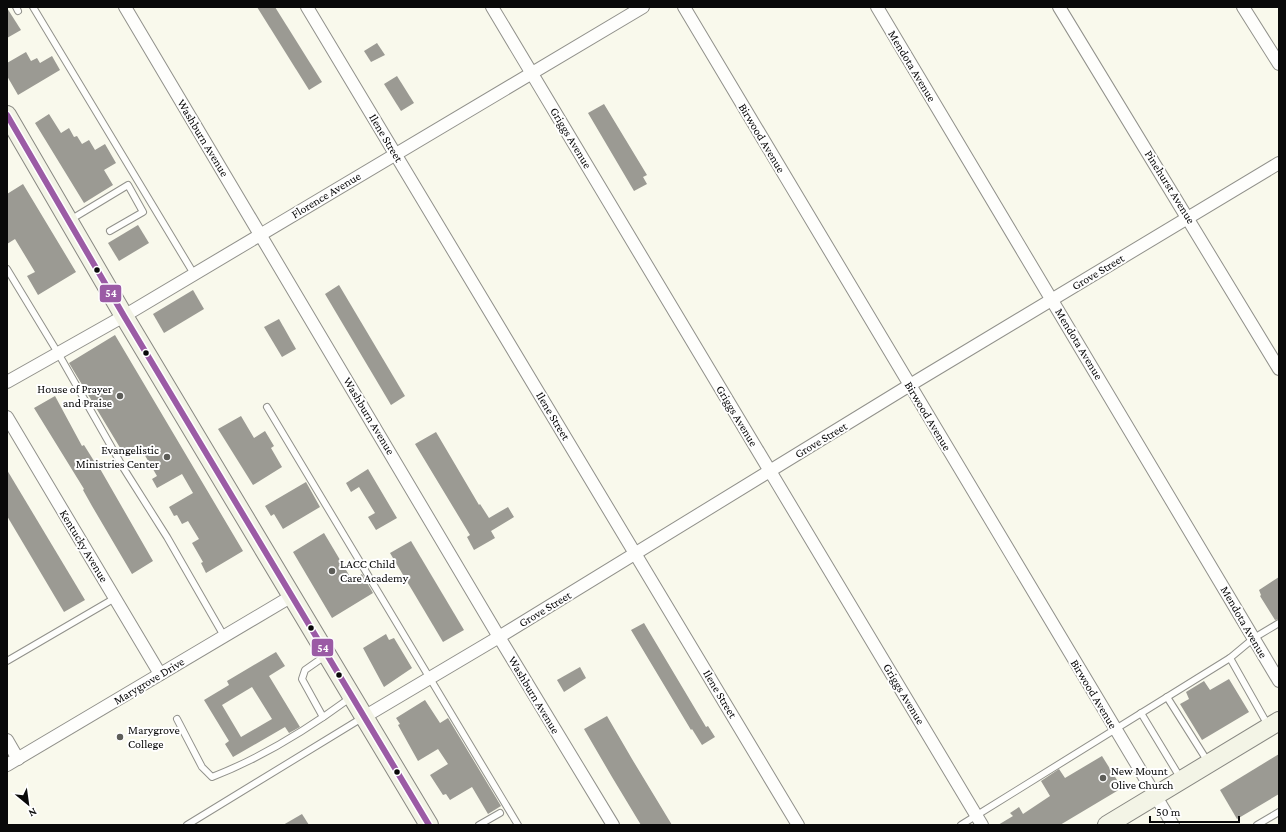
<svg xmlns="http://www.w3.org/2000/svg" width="1286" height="832" font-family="'Crimson Pro',serif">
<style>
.building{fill:#9b9a93;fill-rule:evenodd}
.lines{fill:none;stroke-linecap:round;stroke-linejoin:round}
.lane-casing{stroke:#91918b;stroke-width:8}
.street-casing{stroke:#91918b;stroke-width:14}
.secondary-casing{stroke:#888882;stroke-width:20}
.lane{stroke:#fefefc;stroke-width:6}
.street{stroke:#fefefc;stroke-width:12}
.secondary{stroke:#f3f4e6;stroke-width:18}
.bus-1-casing{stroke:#fff;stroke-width:9}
.bus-1{stroke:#9b5ba5;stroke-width:6}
.bus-dot{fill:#090909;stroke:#fff;stroke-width:1.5}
.poi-dot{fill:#5d5d58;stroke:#fff;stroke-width:1.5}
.labels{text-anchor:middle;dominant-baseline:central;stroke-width:4;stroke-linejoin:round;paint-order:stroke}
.street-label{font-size:12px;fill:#090909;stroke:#fff}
.poi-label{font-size:12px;fill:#090909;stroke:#fff;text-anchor:start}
.line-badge{stroke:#fff;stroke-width:1.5}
.badge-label{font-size:11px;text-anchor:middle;font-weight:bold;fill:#fff}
</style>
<rect width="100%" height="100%" fill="#f9f9ec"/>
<g class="building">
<polygon points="257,7 275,7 322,82 309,90"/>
<polygon points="7,8 21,30 7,38"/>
<polygon points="377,43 385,55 371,62 364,51"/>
<polygon points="26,52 31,61 37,58 40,63 52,56 60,70 18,95 7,76 7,63"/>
<polygon points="397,76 414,103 401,111 384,84"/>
<polygon points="604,104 647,175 643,177 647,184 634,191 588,113"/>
<polygon points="49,114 61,133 69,128 74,137 77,136 82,144 89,140 95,150 105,144 116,163 104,170 113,185 84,203 35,123"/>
<polygon points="23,184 76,272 38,295 27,276 35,272 15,239 7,244 7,194"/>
<polygon points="138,225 149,243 119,261 108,243"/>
<polygon points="339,285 405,396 391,405 325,294"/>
<polygon points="193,290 204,309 164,333 153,314"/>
<polygon points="279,319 296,349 282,357 264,327"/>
<polygon points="115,335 243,551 206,573 201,563 203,562 192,543 199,539 188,521 182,524 177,515 174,516 169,507 193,493 182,474 157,488 152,479 157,476 140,447 125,456 69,363"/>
<polygon points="55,396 82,446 84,445 94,461 95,460 153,561 132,574 92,506 83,490 84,489 34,408"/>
<polygon points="241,416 254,438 265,431 274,446 271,448 282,467 253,485 218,429"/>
<polygon points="436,432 479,505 480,504 489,518 508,507 514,517 491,531 495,538 474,550 467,537 470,535 415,444"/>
<polygon points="368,469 397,518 376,530 368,517 375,513 359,487 351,492 346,483"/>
<polygon points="7,470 85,600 64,612 7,516"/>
<polygon points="306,482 320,507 283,529 274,514 271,516 265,506"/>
<polygon points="324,533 352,580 362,574 373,593 332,618 293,552"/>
<polygon points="411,541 464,630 443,642 390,553"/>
<polygon points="1279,577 1279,619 1275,620 1260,596 1261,595 1259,590"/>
<polygon points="644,623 706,727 708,726 715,737 702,745 692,729 691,730 631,630"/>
<polygon points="386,634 389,640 394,638 412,668 384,687 363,648"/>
<path d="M276 652 285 666 269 676 300 727 289 733 285 727 233 757 225 744 229 741 204 700 229 685 227 681ZM252 687 272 719 241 737 222 705Z"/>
<polygon points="580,667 586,678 564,692 557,680"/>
<polygon points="1229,679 1249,712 1202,740 1180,704 1189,699 1186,692 1204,681 1210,690"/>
<polygon points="425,700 440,723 448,718 501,806 488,814 472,787 450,800 446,794 443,795 430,775 448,764 438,749 418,761 398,725 400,724 396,718"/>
<polygon points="607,716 632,759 672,825 641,825 612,777 584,729"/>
<polygon points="1279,754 1279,794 1237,819 1220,790"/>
<polygon points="1102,756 1122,788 1060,825 998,825 1013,816 1010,813 1019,807 1023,814 1050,796 1041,781 1059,769 1065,778"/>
<polygon points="302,814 309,825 283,825"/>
</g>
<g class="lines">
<g class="lane-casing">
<g id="lane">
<polyline points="16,7 18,11"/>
<polyline points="33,7 194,274"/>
<polyline points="70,220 128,185 143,212 110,231"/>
<polyline points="7,269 58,353 124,469 167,537 224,636"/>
<polyline points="267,407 518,825"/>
<polyline points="1230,658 1269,727"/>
<polyline points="7,661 115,598"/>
<polyline points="1167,697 1208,762"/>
<polyline points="1141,713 1181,779"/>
<polyline points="323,717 302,679 305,670 325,656"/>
<path d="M177 719 202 767 212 777C261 758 308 729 350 698"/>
<polyline points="187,825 362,718"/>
<polyline points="479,825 500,813"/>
<polyline points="961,825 1230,658 1254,638 1279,623"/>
<polyline points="1257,825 1279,812"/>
</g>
</g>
<g class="street-casing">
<g id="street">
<polyline points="125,7 499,637 613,825"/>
<polyline points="307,7 798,825"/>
<polyline points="492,7 982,825"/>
<polyline points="684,7 1173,825"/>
<polyline points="877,7 1279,681"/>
<polyline points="1059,7 1279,369"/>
<polyline points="1243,7 1279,64"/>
<polyline points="7,382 124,316 643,7"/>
<polyline points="7,417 160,674"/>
<polyline points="364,717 499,637 910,385 1279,163"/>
<polyline points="7,740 18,759"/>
<polyline points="7,765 292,596"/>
</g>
</g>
<g class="secondary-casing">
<g id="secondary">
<polyline points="7,115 124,316 429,825"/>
<polyline points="1107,825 1279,721"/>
</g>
</g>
<use href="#lane" class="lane"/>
<use href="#street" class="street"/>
<use href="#secondary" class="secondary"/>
<g class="bus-1-casing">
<polyline id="bus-1" points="7,115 124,316 429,825"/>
</g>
<use href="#bus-1" class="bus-1"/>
</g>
<g class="bus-dot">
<circle cx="97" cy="270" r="3.5"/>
<circle cx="146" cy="353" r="3.5"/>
<circle cx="311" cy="628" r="3.5"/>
<circle cx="339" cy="675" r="3.5"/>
<circle cx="397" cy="772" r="3.5"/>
</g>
<g class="poi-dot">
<circle cx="120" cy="396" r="4"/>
<circle cx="167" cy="457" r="4"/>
<circle cx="332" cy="571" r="4"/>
<circle cx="120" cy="737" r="4"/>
<circle cx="1103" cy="778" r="4"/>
</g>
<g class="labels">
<g class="street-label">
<text transform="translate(912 66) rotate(59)">Mendota Avenue</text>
<text transform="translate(203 138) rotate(59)">Washburn Avenue</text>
<text transform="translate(386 138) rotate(59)">Ilene Street</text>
<text transform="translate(571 138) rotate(59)">Griggs Avenue</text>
<text transform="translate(762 138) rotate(59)">Birwood Avenue</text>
<text transform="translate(1170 187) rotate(58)">Pinehurst Avenue</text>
<text transform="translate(326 195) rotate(-31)">Florence Avenue</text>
<text transform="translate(1098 272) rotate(-31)">Grove Street</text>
<text transform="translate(1079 344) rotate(59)">Mendota Avenue</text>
<text transform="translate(369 416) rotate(59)">Washburn Avenue</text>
<text transform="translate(553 416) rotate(59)">Ilene Street</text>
<text transform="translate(737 416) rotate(59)">Griggs Avenue</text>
<text transform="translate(928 416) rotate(59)">Birwood Avenue</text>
<text transform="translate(821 440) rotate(-31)">Grove Street</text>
<text transform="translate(84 546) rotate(59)">Kentucky Avenue</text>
<text transform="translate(545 609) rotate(-31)">Grove Street</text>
<text transform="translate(1244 622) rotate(60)">Mendota Avenue</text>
<text transform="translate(149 681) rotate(-31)">Marygrove Drive</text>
<text transform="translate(720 694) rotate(59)">Ilene Street</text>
<text transform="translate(904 694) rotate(59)">Griggs Avenue</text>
<text transform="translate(1094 694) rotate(59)">Birwood Avenue</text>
<text transform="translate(534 695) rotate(59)">Washburn Avenue</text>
</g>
<g class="poi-label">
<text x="112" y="389" text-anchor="end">House of Prayer<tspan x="112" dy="14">and Praise</tspan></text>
<text x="159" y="450" text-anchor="end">Evangelistic<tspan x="159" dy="14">Ministries Center</tspan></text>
<text x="340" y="564">LACC Child<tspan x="340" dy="14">Care Academy</tspan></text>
<text x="128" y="730">Marygrove<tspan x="128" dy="14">College</tspan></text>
<text x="1111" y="771">New Mount<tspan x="1111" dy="14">Olive Church</tspan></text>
</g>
</g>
<g class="line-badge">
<rect x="99" y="284" width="23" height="19" rx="4" fill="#9b5ba5"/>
<rect x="311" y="638" width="23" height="19" rx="4" fill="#9b5ba5"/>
</g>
<g class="badge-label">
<text x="111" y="297">54</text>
<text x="323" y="652">54</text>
</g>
<rect width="1286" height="832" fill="none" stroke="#090909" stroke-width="16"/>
<g transform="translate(28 804) rotate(151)" stroke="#ffffff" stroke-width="3" paint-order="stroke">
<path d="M0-3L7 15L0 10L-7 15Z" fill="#090909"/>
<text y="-6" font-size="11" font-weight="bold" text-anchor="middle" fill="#090909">N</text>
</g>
<path d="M1150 816v6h89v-6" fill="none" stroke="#090909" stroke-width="2"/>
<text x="1156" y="816" font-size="12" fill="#090909" stroke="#ffffff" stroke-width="3" paint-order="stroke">50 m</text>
</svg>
